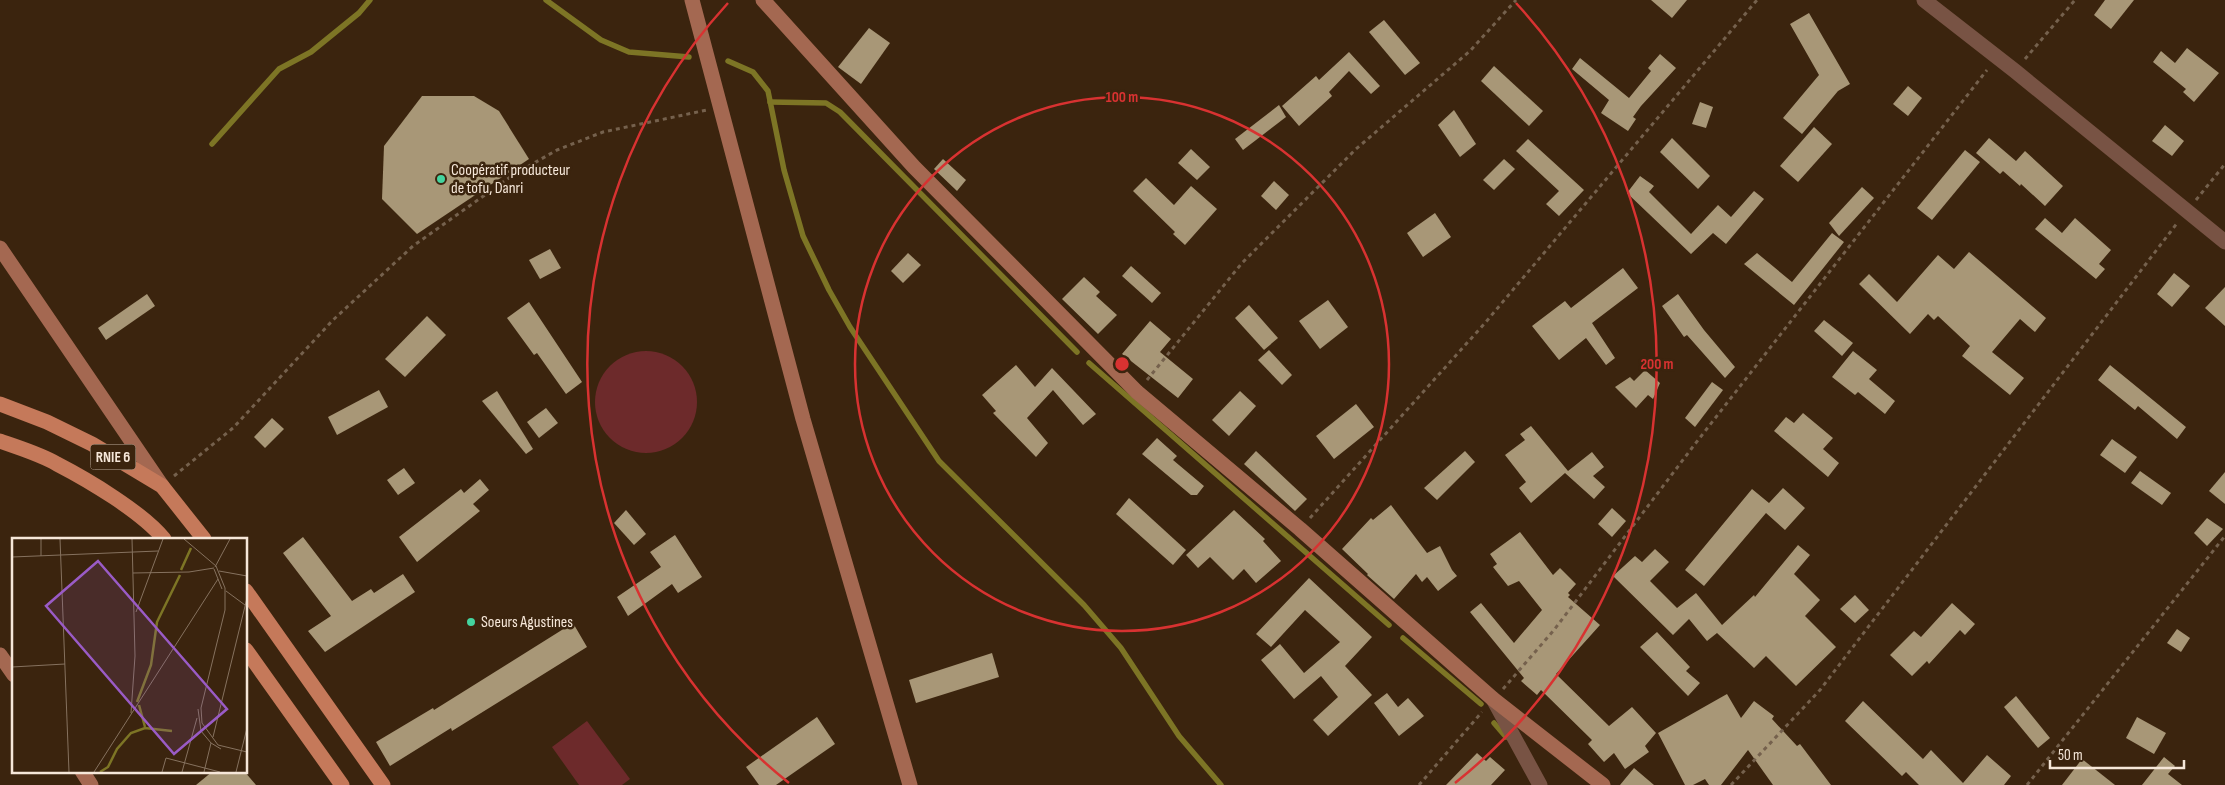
<svg xmlns="http://www.w3.org/2000/svg" width="2225" height="785" font-family="'Sofia Sans Condensed',sans-serif">
<style>
.green{fill:#6d2a2b}
.lines{fill:none;stroke-linecap:round;stroke-linejoin:round}
.stream{stroke:#7d7525;stroke-width:5.5}
.building{fill:#a89777}
.path{stroke:#75614d;stroke-width:3;stroke-dasharray:4 4;stroke-linecap:butt}
.street{stroke:#785344;stroke-width:15}
.secondary{stroke:#a46851;stroke-width:15}
.primary{stroke:#c5795a;stroke-width:15}
.ring{fill:none;stroke:#d83231;stroke-width:2.5}
.poi-dot{fill:#44d49f;stroke:#3b240e;stroke-width:2}
.labels{text-anchor:middle;dominant-baseline:central;stroke-width:5;stroke-linejoin:round;paint-order:stroke}
.shield{fill:#3b240e;stroke:#beac9c;stroke-width:1}
.shield-label{font-size:15px;font-weight:bold;fill:#f6e7d9}
.poi-label{font-size:16px;fill:#f6e7d9;stroke:#3b240e;text-anchor:start}
.inset-river{fill:none;stroke:#7d7525;stroke-width:2.5}
.inset-road{fill:none;stroke:#86725f;stroke-width:1}
.view{fill:#9a5bc6;fill-opacity:0.15;stroke:#9a5bc6;stroke-width:2.5}
.inset-edge{fill:none;stroke:#f6e7d9;stroke-width:2.5}
.centre{fill:#d83231;stroke:#3b240e;stroke-width:2.5}
.ring-label{font-size:15px;text-anchor:middle;font-weight:bold;fill:#d83231;stroke:#3b240e;stroke-width:5;stroke-linejoin:round;paint-order:stroke}
</style>
<rect width="100%" height="100%" fill="#3b240e"/>
<g class="green">
<circle cx="646" cy="402" r="51"/>
<polygon points="587,721 630,779 622,785 579,785 552,747"/>
</g>
<g class="lines">
<g class="stream">
<polyline points="546,0 601,40 629,52 689,57"/>
<polyline points="728,61 753,72 768,91 784,170 803,236 829,290 850,327 939,461 1084,605 1121,648 1179,736 1221,785"/>
<polyline points="770,102 826,103 840,112 1077,352"/>
<polyline points="212,144 279,69 311,52 359,13 370,0"/>
<polyline points="1089,363 1389,625"/>
<polyline points="1403,638 1481,704"/>
<polyline points="1494,723 1506,737"/>
</g>
</g>
<g class="building">
<polygon points="1651,0 1687,0 1672,18"/>
<polygon points="2105,0 2134,0 2111,29 2094,15"/>
<polygon points="1809,13 1850,84 1838,91 1802,134 1783,118 1819,75 1790,24"/>
<polygon points="1384,20 1420,63 1405,75 1369,32"/>
<polygon points="869,28 890,43 861,84 838,67"/>
<polygon points="2187,48 2219,73 2194,102 2183,92 2186,89 2153,62 2161,51 2175,63"/>
<polygon points="1349,52 1380,86 1371,94 1349,71 1329,92 1332,96 1299,126 1282,106 1316,76 1319,80"/>
<polygon points="1660,54 1676,68 1641,106 1633,117 1636,119 1628,131 1601,113 1609,100 1572,69 1580,58 1629,98 1651,71 1648,68"/>
<polygon points="1494,66 1543,111 1529,126 1481,81"/>
<polygon points="1908,86 1922,98 1908,116 1893,104"/>
<polygon points="422,96 474,96 499,111 529,159 417,234 382,199 384,146"/>
<polygon points="1700,102 1713,107 1706,128 1692,124"/>
<polygon points="1279,105 1286,117 1243,150 1235,139"/>
<polygon points="1454,110 1476,144 1460,157 1438,125"/>
<polygon points="2165,125 2184,141 2172,156 2152,141"/>
<polygon points="1814,127 1832,144 1798,182 1780,166"/>
<polygon points="1672,138 1710,176 1698,189 1660,152"/>
<polygon points="1989,138 2016,161 2025,151 2063,186 2045,206 2021,184 2020,186 2003,171 2000,174 1976,153"/>
<polygon points="1528,139 1584,190 1559,216 1546,204 1559,191 1516,151"/>
<polygon points="1191,149 1210,167 1197,180 1178,163"/>
<polygon points="1965,150 1980,162 1932,220 1917,208"/>
<polygon points="943,159 966,180 957,191 934,169"/>
<polygon points="1504,159 1515,169 1494,190 1483,180"/>
<polygon points="1640,176 1654,186 1649,192 1691,234 1718,205 1731,217 1754,191 1764,199 1726,244 1713,233 1691,254 1627,193"/>
<polygon points="1146,178 1174,205 1191,186 1217,209 1185,245 1173,234 1175,232 1133,191"/>
<polygon points="1274,181 1289,195 1276,210 1261,196"/>
<polygon points="1862,187 1874,198 1839,236 1829,223"/>
<polygon points="1435,213 1451,237 1423,257 1407,233"/>
<polygon points="2045,218 2062,233 2075,218 2111,250 2099,264 2105,269 2096,279 2035,229"/>
<polygon points="1832,233 1844,242 1794,305 1744,264 1757,253 1792,282"/>
<polygon points="550,249 561,268 540,279 529,260"/>
<polygon points="1969,252 2046,318 2035,332 2020,319 1992,352 2024,378 2010,395 1962,356 1970,346 1938,316 1934,320 1928,314 1910,334 1859,284 1869,274 1897,302 1938,255 1954,269"/>
<polygon points="908,253 921,265 903,283 891,271"/>
<polygon points="1131,266 1161,293 1152,303 1122,276"/>
<polygon points="1623,268 1638,288 1592,323 1615,358 1606,365 1586,338 1559,360 1532,326 1565,301 1571,308"/>
<polygon points="2174,273 2190,286 2172,307 2157,294"/>
<polygon points="1084,277 1100,292 1096,296 1117,315 1098,334 1062,299"/>
<polygon points="2225,287 2225,326 2205,308"/>
<polygon points="147,294 155,306 106,340 98,328"/>
<polygon points="1678,294 1704,330 1735,367 1725,378 1687,335 1684,337 1662,306"/>
<polygon points="1328,300 1348,327 1320,349 1299,321"/>
<polygon points="529,302 582,382 566,394 537,353 534,355 507,318"/>
<polygon points="1249,305 1278,338 1264,350 1235,318"/>
<polygon points="427,316 446,335 405,377 385,359"/>
<polygon points="1824,320 1853,343 1842,356 1814,331"/>
<polygon points="1150,321 1171,339 1160,352 1193,379 1178,398 1122,354"/>
<polygon points="1269,350 1292,375 1282,385 1258,360"/>
<polygon points="1853,351 1877,370 1869,379 1895,401 1885,414 1858,392 1855,395 1832,377"/>
<polygon points="1016,365 1035,387 1052,368 1096,414 1083,425 1053,390 1027,418 1048,443 1036,457 993,413 996,411 982,395"/>
<polygon points="2110,365 2186,427 2177,439 2138,406 2135,410 2098,380"/>
<polygon points="1645,370 1660,383 1653,399 1648,395 1636,408 1615,387 1630,377 1634,381"/>
<polygon points="1712,382 1723,390 1695,427 1685,418"/>
<polygon points="379,390 388,407 337,435 328,417"/>
<polygon points="497,391 533,449 526,454 482,401"/>
<polygon points="1240,391 1256,406 1229,436 1212,420"/>
<polygon points="1356,404 1374,427 1334,459 1316,436"/>
<polygon points="546,408 558,423 539,438 527,422"/>
<polygon points="1803,413 1833,438 1823,449 1839,463 1828,477 1774,431 1786,417 1794,423"/>
<polygon points="272,418 284,429 265,448 254,437"/>
<polygon points="1531,426 1568,471 1592,452 1604,467 1593,476 1605,487 1594,499 1565,473 1531,503 1519,488 1526,482 1505,455 1525,440 1520,434"/>
<polygon points="1157,438 1177,456 1173,460 1204,486 1197,495 1191,495 1142,454"/>
<polygon points="2112,439 2137,457 2125,473 2100,455"/>
<polygon points="1256,451 1307,499 1295,511 1244,464"/>
<polygon points="1465,451 1475,462 1437,500 1424,488"/>
<polygon points="404,468 415,483 398,495 387,480"/>
<polygon points="2140,471 2171,493 2162,505 2131,483"/>
<polygon points="2225,472 2225,504 2209,491"/>
<polygon points="480,479 489,490 473,504 480,511 417,562 399,537 461,489 464,493"/>
<polygon points="1783,488 1805,508 1785,530 1766,513 1704,586 1685,570 1752,489 1769,503"/>
<polygon points="1129,498 1186,550 1173,565 1116,514"/>
<polygon points="1391,505 1427,553 1440,546 1452,570 1457,576 1438,591 1427,577 1422,582 1416,574 1394,599 1367,575 1368,574 1342,549 1371,518 1373,520"/>
<polygon points="1612,508 1626,521 1612,537 1598,524"/>
<polygon points="626,510 646,534 634,545 614,523"/>
<polygon points="1234,510 1265,539 1263,541 1281,561 1256,583 1244,569 1233,580 1210,557 1198,568 1186,555"/>
<polygon points="2207,518 2223,529 2207,546 2194,533"/>
<polygon points="1520,532 1553,575 1560,568 1576,584 1568,593 1570,595 1568,597 1600,625 1556,674 1609,726 1632,707 1656,733 1645,746 1649,752 1625,769 1614,753 1604,762 1588,744 1592,740 1541,690 1537,695 1521,681 1524,678 1470,612 1481,603 1514,643 1542,610 1519,581 1508,586 1493,567 1497,564 1490,554"/>
<polygon points="675,535 702,577 678,593 672,584 628,616 617,597 661,567 650,552"/>
<polygon points="303,537 352,601 371,589 374,593 403,574 415,592 325,652 308,631 331,616 283,553"/>
<polygon points="1798,545 1810,555 1794,574 1820,600 1805,616 1836,647 1796,686 1766,656 1754,668 1717,633 1707,641 1689,619 1673,635 1613,576 1635,556 1642,562 1655,549 1669,562 1650,581 1677,608 1696,593 1722,625 1754,595 1755,597"/>
<polygon points="1309,578 1372,637 1345,666 1372,695 1328,736 1313,720 1338,697 1321,676 1294,699 1261,660 1280,644 1304,673 1340,642 1305,610 1271,647 1256,634"/>
<polygon points="1855,595 1869,610 1855,623 1840,609"/>
<polygon points="1952,603 1975,624 1965,635 1960,630 1929,664 1927,661 1912,676 1890,655 1914,631 1921,637"/>
<polygon points="573,623 587,647 452,731 451,728 390,766 376,742 433,708 434,710"/>
<polygon points="2177,629 2190,638 2181,652 2167,643"/>
<polygon points="1657,632 1690,667 1686,671 1700,683 1688,696 1640,647"/>
<polygon points="992,653 999,677 916,703 909,680"/>
<polygon points="1387,693 1398,707 1408,698 1424,716 1399,736 1374,703"/>
<polygon points="1727,694 1741,718 1754,701 1774,716 1772,719 1797,746 1800,744 1831,785 1773,785 1748,750 1721,785 1709,785 1705,779 1693,785 1685,785 1658,733"/>
<polygon points="2016,696 2050,738 2038,748 2004,707"/>
<polygon points="1863,701 1923,759 1931,750 1963,783 1987,755 2011,776 2004,785 1919,785 1906,772 1902,776 1845,721"/>
<polygon points="817,717 835,744 776,785 759,785 746,767"/>
<polygon points="2137,717 2166,733 2154,754 2126,738"/>
<polygon points="1477,753 1486,761 1490,757 1505,770 1491,785 1446,785"/>
<polygon points="2164,757 2175,766 2168,774 2182,785 2142,785"/>
<polygon points="2082,759 2096,770 2115,785 2062,785"/>
<polygon points="1634,768 1654,785 1620,785"/>
<polygon points="213,771 244,771 256,785 196,785"/>
</g>
<g class="lines">
<g class="path">
<polyline points="2025,59 2075,0"/>
<polyline points="2196,200 2225,164"/>
<polyline points="1147,380 1242,263 1356,149 1470,51 1516,0"/>
<polyline points="174,476 233,428 333,320 413,246 513,175 557,150 603,132 707,110"/>
<polyline points="1310,518 1485,323 1757,0"/>
<polyline points="1503,689 1554,630 1695,444 1987,70"/>
<polyline points="1419,785 1482,712"/>
<polyline points="1731,785 1820,690 2178,222"/>
<polyline points="2027,785 2225,536"/>
</g>
<g class="street">
<polyline points="1924,0 2015,71 2225,242"/>
<polyline points="1493,699 1540,785"/>
</g>
<g class="secondary">
<polyline points="692,0 803,419 910,785"/>
<polyline points="763,0 914,167 1137,392 1300,529 1493,699 1603,785"/>
<polyline points="0,248 162,486"/>
<polyline points="0,655 14,675"/>
<polyline points="82,771 91,785"/>
</g>
<g class="primary">
<polyline points="0,404 47,422 92,444 162,486 204,539"/>
<path d="M0 441C19 448 40 454 57 464 88 480 142 512 164 539"/>
<polyline points="246,591 383,785"/>
<polyline points="246,650 342,785"/>
</g>
</g>
<g class="ring">
<circle cx="1122" cy="364" r="267"/>
<path d="M789 783A535 535 0 0 1 728 3M1516 3A535 535 0 0 1 1455 783"/>
</g>
<g class="poi-dot">
<circle cx="441" cy="179" r="5"/>
<circle cx="471" cy="622" r="5"/>
</g>
<g class="labels">
<rect class="shield" x="90.5" y="444.5" width="45" height="25" rx="4"/>
<g class="shield-label">
<text x="113" y="457">RNIE 6</text>
</g>
<g class="poi-label">
<text x="451" y="170">Coopératif producteur<tspan x="451" dy="18">de tofu, Danri</tspan></text>
<text x="481" y="622">Soeurs Agustines</text>
</g>
</g>
<g transform="translate(12 538)">
<rect width="235" height="235" fill="#3b240e"/>
<path class="inset-river" d="M169 32 179 10M125 164 139 127 145 84 168 37M127 167 133 189M88 234 96 229 105 211 119 195 133 190 160 193"/>
<path class="inset-road" d="M29 1V18M48 1 57 234M172 1 204 28 213 50V72L189 170 190 185 206 207 235 214M0 19 146 13M203 29 218 1M202 31 210 51M207 33 235 38M121 35 177 34 202 30M214 53 233 67M124 74 151 1M0 129 53 126M186 171 189 193 199 205 209 211M119 175 123 118 120 1M201 199 235 60M82 234 206 41M150 234 154 220 208 234M170 234 185 180M192 234 199 205M224 234 235 190"/>
<path class="view" d="M86 23 215 171 162 216 34 68Z"/>
<rect width="235" height="235" class="inset-edge"/>
</g>
<circle cx="1122" cy="364" r="8" class="centre"/>
<g class="ring-label">
<text x="1122" y="102">100 m</text>
<text x="1657" y="369">200 m</text>
</g>
<path d="M2050 760v8h134v-8" fill="none" stroke="#f6e7d9" stroke-width="2.5"/>
<text x="2058" y="760" font-size="15" fill="#f6e7d9" stroke="#3b240e" stroke-width="4" paint-order="stroke">50 m</text>
</svg>
